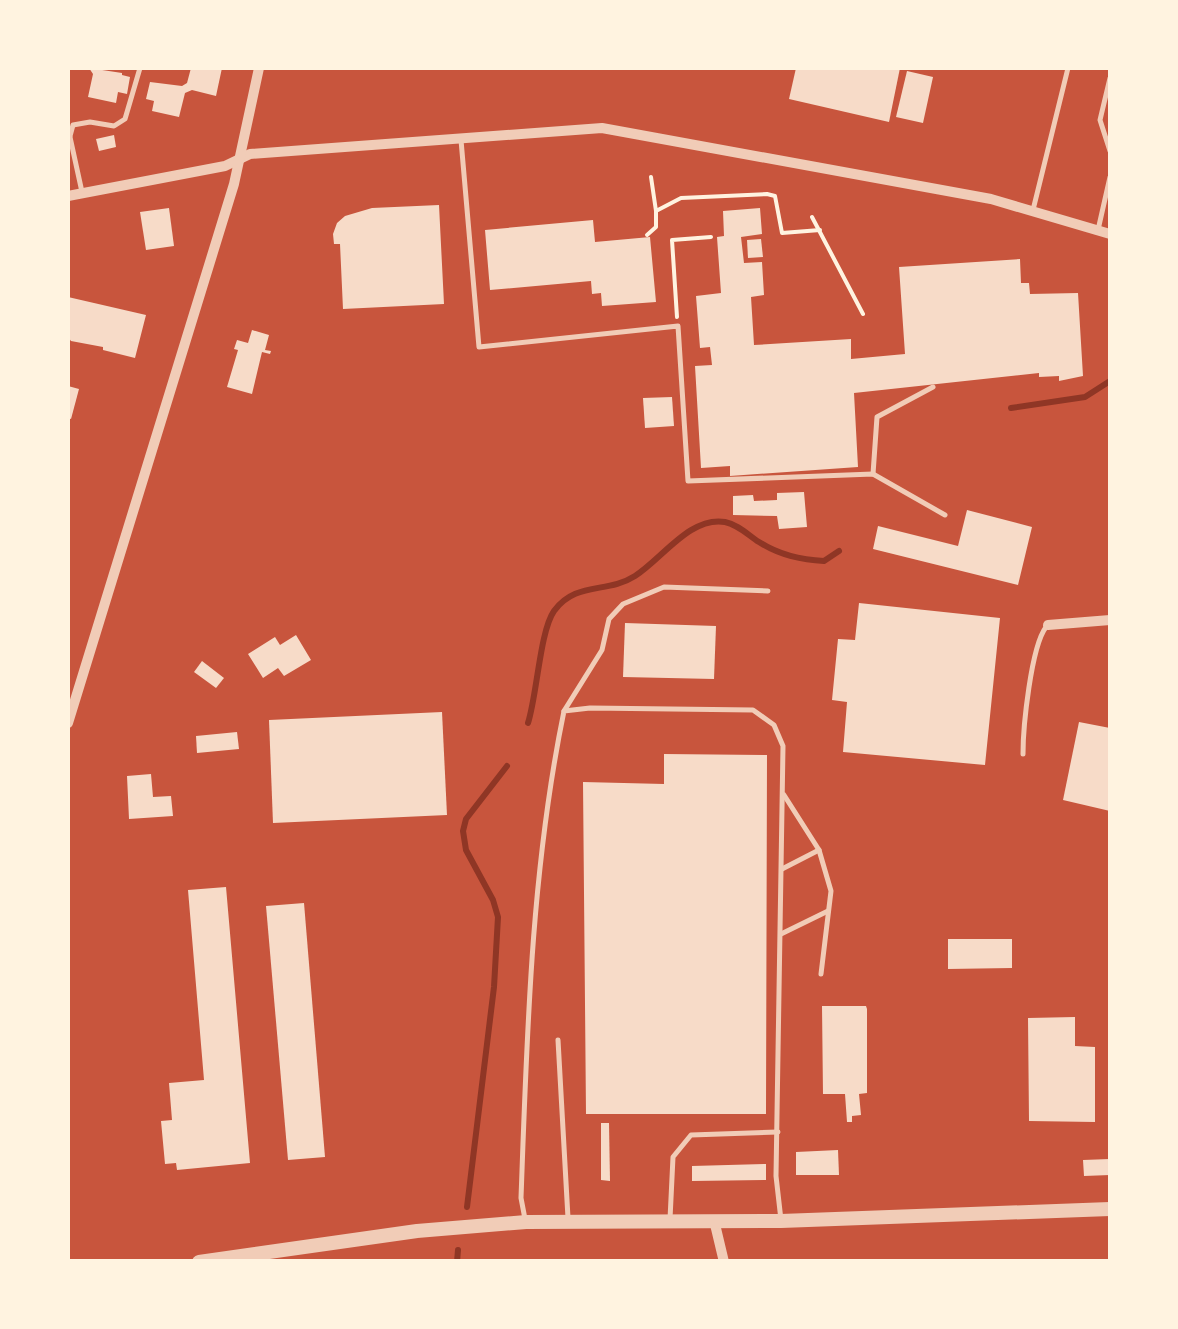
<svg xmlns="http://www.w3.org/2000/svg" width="1178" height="1329" font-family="'Fira Sans',sans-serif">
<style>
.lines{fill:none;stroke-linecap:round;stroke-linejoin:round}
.stream{stroke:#8f3625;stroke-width:6}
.building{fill:#f7dbc8}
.path{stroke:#fff3e0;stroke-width:4}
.service{stroke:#f1ccb7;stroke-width:5}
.minor{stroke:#f1ccb7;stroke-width:10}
.tertiary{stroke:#f1ccb7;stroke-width:14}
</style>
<rect width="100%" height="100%" fill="#c8553d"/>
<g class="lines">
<g class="stream">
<polyline points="1011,408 1085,397 1110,381"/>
<path d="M528 723C537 695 540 631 554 611 576 581 607 594 635 576 662 559 690 516 725 522 739 525 748 535 759 542 779 555 799 560 824 561L839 551"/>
<polyline points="467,1207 494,987 498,917 493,900 466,850 463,831 466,819 507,766"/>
<polyline points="457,1262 458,1250"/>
</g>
</g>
<g class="building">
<polygon points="89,68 122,73 122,75 130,77 127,94 118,92 116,103 88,97 93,74"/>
<polygon points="191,68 222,68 216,96 192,90 185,93 179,117 152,111 154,101 146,99 150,82 182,86 187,83"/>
<polygon points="796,68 900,68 889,122 789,99"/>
<polygon points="907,71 933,77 923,123 896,117"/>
<polygon points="114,135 116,147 99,151 96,139"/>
<polygon points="439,205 444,304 343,309 340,244 334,244 333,234 337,223 345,216 372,208"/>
<polygon points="169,208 174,246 146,250 140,212"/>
<polygon points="760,208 762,234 741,237 744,263 762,262 764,295 751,297 754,345 851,339 851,359 905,354 899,267 1020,259 1021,283 1029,283 1030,294 1078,293 1083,376 1059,381 1059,376 1039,377 1039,373 854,393 858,467 730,476 730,466 701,468 695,366 712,365 710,347 700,348 696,296 721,293 717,237 724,236 723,211"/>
<polygon points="593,220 595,242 650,237 656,302 602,306 601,293 592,294 591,281 490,290 485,230"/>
<polygon points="761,239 763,257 748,258 747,240"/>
<polygon points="68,297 146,315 135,358 103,350 103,347 71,341 68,337"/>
<polygon points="252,330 269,335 265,350 271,351 270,354 262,352 252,394 227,387 238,350 234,349 237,340 248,343"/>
<polygon points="68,386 79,389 71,419 68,418"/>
<polygon points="672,397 674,426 645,428 643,398"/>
<polygon points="804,492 807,527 779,529 777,516 733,515 733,496 753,495 754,501 777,500 777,493"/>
<polygon points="967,510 1032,527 1018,585 873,549 878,526 958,546"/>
<polygon points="859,603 1000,618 985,765 843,752 847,702 832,700 838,639 855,640"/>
<polygon points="625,623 716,626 714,679 623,677"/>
<polygon points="296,635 311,660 284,676 278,668 263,678 248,654 275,637 280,645"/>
<polygon points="202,661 224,678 216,688 194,672"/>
<polygon points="442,712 447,815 273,823 269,720"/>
<polygon points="1079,722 1110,728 1110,811 1063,800"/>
<polygon points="237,732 239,749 197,753 196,736"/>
<polygon points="664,754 767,755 766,1114 586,1114 583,782 664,784"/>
<polygon points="151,774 153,797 171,796 173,816 129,819 127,776"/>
<polygon points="226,887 250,1163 177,1170 176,1163 165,1164 161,1121 172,1120 169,1083 204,1080 188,890"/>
<polygon points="304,903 325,1157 288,1160 266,906"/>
<polygon points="948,939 1012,939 1012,968 948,969"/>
<polygon points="822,1006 866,1006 867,1009 867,1093 859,1094 861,1115 852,1116 852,1122 847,1122 845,1094 823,1094"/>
<polygon points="1075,1017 1075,1046 1095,1047 1095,1122 1029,1121 1028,1018"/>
<polygon points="601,1123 609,1123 610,1181 601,1180"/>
<polygon points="838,1150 839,1175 796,1175 796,1152"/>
<polygon points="1110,1159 1110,1175 1084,1176 1083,1160"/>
<polygon points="766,1164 766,1180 692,1181 692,1166"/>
</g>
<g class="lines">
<g class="path">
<polyline points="651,177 656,211 681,198 767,194 775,196 782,233 820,230"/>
<polyline points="812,217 863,314"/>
<polyline points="647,235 656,227 656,211"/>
<polyline points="677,317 672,240 711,237"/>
</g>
<g class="service">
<polyline points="1110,78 1100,120 1110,151"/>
<polyline points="70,136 73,125 90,122 114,126 125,119 140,68"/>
<polyline points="70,137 82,192"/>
<polyline points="461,140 479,347 678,326 688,481 873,474 945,515"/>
<polyline points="1033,210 1068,68"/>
<polyline points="1098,230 1110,177"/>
<polyline points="873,474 877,417 933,387"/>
<polyline points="564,711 602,650 609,619 623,604 664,587 768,591"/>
<path d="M1023 754C1023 727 1031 647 1046 627"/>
<polyline points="784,795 819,850 831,891 821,974"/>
<polyline points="782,869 819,850"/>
<polyline points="781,934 828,911"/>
<polyline points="558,1040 568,1218"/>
<path d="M525 1219 521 1198C527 1035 531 871 564 711L590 708 753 710 774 725 783 746 776 1176 781 1220"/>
<polyline points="670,1219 673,1157 691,1135 778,1132"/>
</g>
<g class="minor">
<polyline points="68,196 225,166 250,154 602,128 991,199 1110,234"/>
<polyline points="1048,625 1110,620"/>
<polyline points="68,723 234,184 259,68"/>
<polyline points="714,1220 724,1262"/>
</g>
<polyline class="tertiary" points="199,1262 417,1231 526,1222 781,1221 1110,1209"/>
</g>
<rect width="1178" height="1329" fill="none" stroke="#fff3e0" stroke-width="140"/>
</svg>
